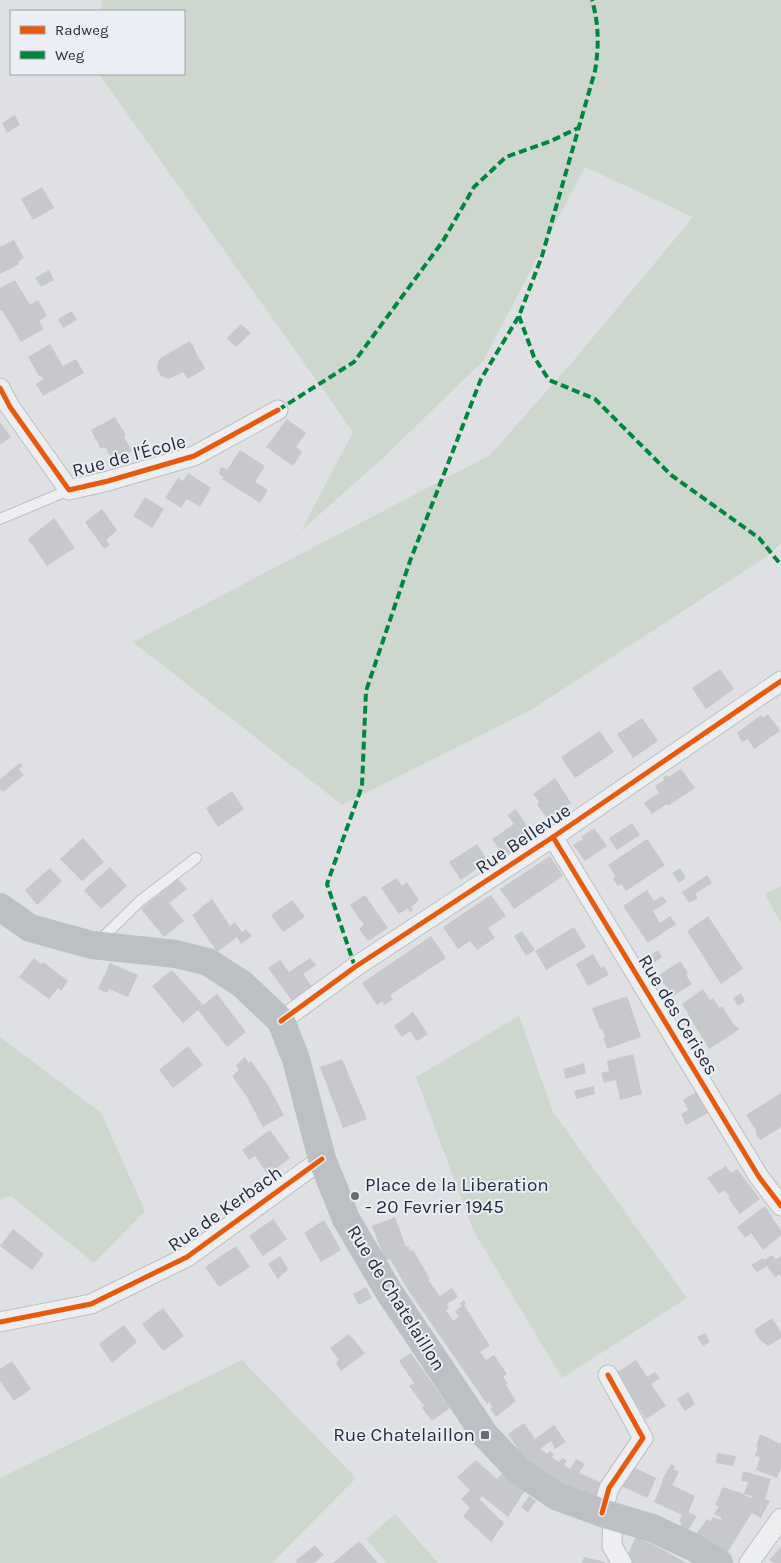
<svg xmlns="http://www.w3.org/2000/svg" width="781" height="1563" font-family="Karla,sans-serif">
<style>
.green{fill:#ced7ce}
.building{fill:#c6c8cc}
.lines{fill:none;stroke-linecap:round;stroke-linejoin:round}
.lane-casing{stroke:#bcbec1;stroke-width:12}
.street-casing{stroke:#bcbec1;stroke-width:21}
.lane{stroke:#edeef0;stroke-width:10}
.street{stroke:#edeef0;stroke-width:19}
.secondary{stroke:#bcbfc3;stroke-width:28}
.quiet{stroke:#00873e;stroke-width:4;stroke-dasharray:8 4;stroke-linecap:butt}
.cycleway-casing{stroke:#ebeef4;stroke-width:8}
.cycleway{stroke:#e8590c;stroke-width:5}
.poi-dot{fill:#666c76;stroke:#ebeef4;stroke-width:2}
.labels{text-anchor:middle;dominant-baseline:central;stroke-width:4;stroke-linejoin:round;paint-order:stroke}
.street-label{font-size:19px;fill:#252e3c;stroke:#ebeef4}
.poi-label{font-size:19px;fill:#252e3c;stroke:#ebeef4;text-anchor:start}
</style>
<rect width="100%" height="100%" fill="#dee0e3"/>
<g class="green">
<polygon points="102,0 781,0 781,543 766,557 531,710 342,805 133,642 490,455 574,360 693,217 585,167 483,361 384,457 301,531 353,432 99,74 184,74 184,11 101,11"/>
<polygon points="781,886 781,923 765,894"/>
<polygon points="519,1016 553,1112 687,1298 562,1378 473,1230 416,1077"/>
<polygon points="0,1037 101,1113 145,1211 94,1263 11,1196 0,1199"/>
<polygon points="242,1360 356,1478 272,1563 0,1563 0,1478"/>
<polygon points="395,1514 438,1563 387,1563 366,1539"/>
</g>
<g class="building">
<polygon points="15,115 20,125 7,133 2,123"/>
<polygon points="42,187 54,208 33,220 21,199"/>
<polygon points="14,240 24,258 18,262 19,264 0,274 0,247"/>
<polygon points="49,270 54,280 41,287 35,278"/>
<polygon points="15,280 30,305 38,300 47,316 39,321 44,329 21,342 2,310 0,311 0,288"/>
<polygon points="72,311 77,320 63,328 58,319"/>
<polygon points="241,324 251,333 236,347 227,338"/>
<polygon points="190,341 205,369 188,379 183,372 169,379 161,376 157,369 158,361 162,357"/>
<polygon points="50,344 63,366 76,359 84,373 43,396 36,384 44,379 41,376 39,376 28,357"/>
<polygon points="115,417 126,435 124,437 132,451 113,461 105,447 101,449 91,430"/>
<polygon points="287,419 306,433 296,447 302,452 293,466 266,447"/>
<polygon points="0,422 11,437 0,445"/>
<polygon points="240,450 265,466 255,482 268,490 260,503 222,479 224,477 219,474 220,468 223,467 227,470"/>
<polygon points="188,473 211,488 200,507 187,499 181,508 165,498 178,478 183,481"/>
<polygon points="145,497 164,509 152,528 133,516"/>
<polygon points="102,509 117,530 106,540 110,545 104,549 85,522"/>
<polygon points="54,518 75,548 47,566 28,539"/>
<polygon points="720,669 734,689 706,709 692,688"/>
<polygon points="768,714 780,731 754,749 748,739 742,742 737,733 761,715 763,718"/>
<polygon points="642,718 658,741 633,758 617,734"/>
<polygon points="600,731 614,752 575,778 561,757"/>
<polygon points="20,763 23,766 19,769 24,775 3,792 0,789 0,779"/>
<polygon points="681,769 695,788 668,806 667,804 652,814 644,803 659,793 655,786 664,780 663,778 667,775 668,777"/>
<polygon points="555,778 571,803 547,819 537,804 539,802 533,794"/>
<polygon points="232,791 244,809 218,827 206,808"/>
<polygon points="516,809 535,838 509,855 506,852 502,854 492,839 514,824 507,815"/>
<polygon points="632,823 640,835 617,850 609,838"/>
<polygon points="594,828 607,846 585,861 573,845 583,839 581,837"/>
<polygon points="83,838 104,862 82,881 60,859"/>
<polygon points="647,839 665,865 626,891 621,884 618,886 613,879 616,877 608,865"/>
<polygon points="477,844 488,861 461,880 449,862"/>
<polygon points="550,856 563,876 514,909 500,889"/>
<polygon points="110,867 127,886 101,909 84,890"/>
<polygon points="50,868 62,881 37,905 25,890"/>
<polygon points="680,868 686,878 679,883 672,873"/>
<polygon points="707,875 712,883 695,894 698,898 689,903 682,892"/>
<polygon points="396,878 402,886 407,882 419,900 411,907 413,910 410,912 408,908 399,914 381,888"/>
<polygon points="178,879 187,889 169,903 184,921 164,937 141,909"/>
<polygon points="647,890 654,901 662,896 667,902 653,911 660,923 670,916 676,924 648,943 623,906"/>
<polygon points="365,895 388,928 368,941 359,929 364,925 350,905"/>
<polygon points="491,895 506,916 488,928 495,938 477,950 470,941 458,949 443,927"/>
<polygon points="212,899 230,926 235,922 242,932 246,929 252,936 241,944 237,937 217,952 192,915"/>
<polygon points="292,900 305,917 283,932 271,915"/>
<polygon points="708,916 743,969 721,984 687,931"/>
<polygon points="574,927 586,947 546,970 535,951"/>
<polygon points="522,931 535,950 526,956 514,936"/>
<polygon points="431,936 446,958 390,995 393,999 385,1005 382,1001 377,1005 362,983"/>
<polygon points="658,950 662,957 651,965 647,958"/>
<polygon points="593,954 601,968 604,966 609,975 588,986 576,964"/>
<polygon points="34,958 41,964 43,962 68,981 61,991 58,988 49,999 19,977"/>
<polygon points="310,958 316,965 303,974 313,988 293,1002 268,968 280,960 289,972"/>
<polygon points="680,961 688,973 686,975 692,984 673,996 658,976"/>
<polygon points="110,963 138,975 128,997 109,989 107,993 98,989"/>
<polygon points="172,970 203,1005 217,994 246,1032 227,1047 198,1010 183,1023 152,986"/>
<polygon points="703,989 710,1000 713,998 719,1008 722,1006 734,1025 740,1029 709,1049 682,1004"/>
<polygon points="741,993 745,1001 738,1006 733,998"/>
<polygon points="627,996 641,1037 607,1049 603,1037 605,1037 602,1028 600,1029 592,1008"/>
<polygon points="413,1012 428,1034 417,1041 410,1031 402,1037 394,1026"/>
<polygon points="188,1046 203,1065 173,1088 159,1070"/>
<polygon points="633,1054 642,1094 620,1100 616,1080 604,1083 601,1073 609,1071 607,1061"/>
<polygon points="245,1057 249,1063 251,1061 266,1082 284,1115 263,1127 247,1097 232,1076 239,1070 236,1065"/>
<polygon points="342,1059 367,1119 343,1128 320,1067"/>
<polygon points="584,1063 586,1073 566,1079 563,1069"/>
<polygon points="594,1086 595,1094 576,1099 574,1091"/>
<polygon points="696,1092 708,1113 686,1125 681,1114 688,1110 683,1100"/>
<polygon points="781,1093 781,1127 761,1140 758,1138 756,1135 756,1130 746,1115"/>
<polygon points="270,1130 290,1158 268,1175 255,1156 249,1160 242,1150"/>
<polygon points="726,1166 731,1173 737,1169 760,1199 740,1214 728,1198 730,1197 724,1190 719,1194 707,1178"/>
<polygon points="765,1206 781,1231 781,1235 763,1250 751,1233 745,1238 737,1227"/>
<polygon points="395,1217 406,1247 409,1246 410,1251 413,1250 430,1279 428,1280 440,1296 452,1288 458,1297 447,1304 449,1308 446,1310 453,1321 459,1317 455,1311 462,1306 460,1303 464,1300 466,1304 464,1305 490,1346 480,1352 486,1360 494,1355 507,1374 503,1377 508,1383 506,1385 516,1401 496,1417 490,1408 492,1407 489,1402 487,1404 408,1290 390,1259 385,1260 372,1226"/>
<polygon points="273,1219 287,1239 263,1256 249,1236"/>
<polygon points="324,1220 341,1250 321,1262 304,1233"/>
<polygon points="13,1229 44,1254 32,1270 0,1246"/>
<polygon points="236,1246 250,1267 219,1287 205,1267"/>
<polygon points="772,1255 776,1260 781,1256 781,1277 779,1274 775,1277 767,1266 757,1272 751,1265 763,1258 764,1260"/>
<polygon points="280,1256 288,1269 278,1279 268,1264"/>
<polygon points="366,1287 372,1298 359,1305 353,1294"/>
<polygon points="163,1308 184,1336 163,1351 142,1324"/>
<polygon points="772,1318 781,1332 781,1338 768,1346 759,1339 754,1330"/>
<polygon points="124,1325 137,1342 112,1363 99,1344"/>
<polygon points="705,1333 710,1342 703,1346 697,1337"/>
<polygon points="349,1334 365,1353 341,1371 336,1363 339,1360 330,1348"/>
<polygon points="411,1353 450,1408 432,1421 422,1408 424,1406 409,1386 414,1383 399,1361"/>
<polygon points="636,1360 647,1377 655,1372 660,1378 651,1384 666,1406 646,1419 616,1373"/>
<polygon points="12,1361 31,1389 14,1401 0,1381 0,1369"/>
<polygon points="688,1392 695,1404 685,1411 677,1399"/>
<polygon points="524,1423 535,1439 554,1425 566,1442 555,1449 551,1441 540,1449 547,1454 550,1451 554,1454 552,1457 559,1462 562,1458 567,1461 564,1465 570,1469 576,1459 585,1464 579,1473 604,1484 596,1500 565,1488 525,1460 508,1434"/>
<polygon points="760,1434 771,1439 779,1444 781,1442 781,1468 777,1478 756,1470 760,1457 755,1456 758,1447 756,1447"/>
<polygon points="717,1453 736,1456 733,1466 716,1463"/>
<polygon points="476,1460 497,1479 503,1472 526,1489 508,1517 482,1496 479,1499 504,1523 491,1542 463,1516 470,1508 461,1499 470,1490 457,1477"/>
<polygon points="671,1464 675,1467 673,1469 679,1472 672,1485 695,1496 688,1512 697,1516 687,1532 679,1527 682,1523 679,1521 682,1515 654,1502 663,1481 662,1480"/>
<polygon points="631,1466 656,1478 647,1498 617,1484"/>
<polygon points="743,1471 771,1479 765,1499 770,1501 761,1518 752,1513 725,1556 694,1537 707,1519 711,1521 713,1517 721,1520 722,1518 714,1514 719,1506 715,1505 723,1487 744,1494 744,1495 751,1498 752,1496 744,1494 748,1482 741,1481"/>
<polygon points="529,1496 536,1501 528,1512 521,1507"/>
<polygon points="636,1537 660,1548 686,1563 631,1563 632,1559 627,1556"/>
<polygon points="359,1541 378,1563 333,1563"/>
<polygon points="315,1545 324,1555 314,1563 297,1563 295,1561"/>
<polygon points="781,1547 781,1563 774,1563 769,1560"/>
<polygon points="584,1557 605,1562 605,1563 582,1563"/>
</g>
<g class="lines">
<g class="lane-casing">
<g id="lane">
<polyline points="0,519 69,490"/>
<polyline points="97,943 140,901 196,858"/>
</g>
</g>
<g class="street-casing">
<g id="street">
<polyline points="0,388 10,407 69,490 108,481 194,456 278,410"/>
<polyline points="553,837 759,1177 781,1206"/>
<polyline points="281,1021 355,967 553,837 781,681"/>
<polyline points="0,1322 91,1304 187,1257 322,1159"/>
<polyline points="602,1513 609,1488 643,1438 608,1375"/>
<polyline points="613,1517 612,1546 622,1563"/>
<polyline points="749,1563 781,1518"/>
</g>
</g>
<use href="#lane" class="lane"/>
<use href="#street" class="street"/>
<polyline class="secondary" points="0,907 30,928 92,945 176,954 208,962 242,984 281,1021 296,1059 322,1159 346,1219 389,1292 485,1435 519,1471 556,1496 602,1513 652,1528 693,1547 719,1563"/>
<g class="quiet">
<polyline points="519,316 534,357 549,380 595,399 671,475 759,538 781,565"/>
<polyline points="278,410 354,362 443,241 474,187 506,157 551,141 578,128"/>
<path d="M355 967 327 884 362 786 366 691 410 561 481 379 519 316 542 256 595 71C599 46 599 25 592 0"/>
</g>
<g class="cycleway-casing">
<g id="cycleway">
<polyline points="0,388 10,407 69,490 108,481 194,456 278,410"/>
<polyline points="553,837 759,1177 781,1206"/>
<polyline points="281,1021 355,967 553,837 781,681"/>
<polyline points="0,1322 91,1304 187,1257 322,1159"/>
<polyline points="602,1513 609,1488 643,1438 608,1375"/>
</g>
</g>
<use href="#cycleway" class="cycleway"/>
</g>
<g class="poi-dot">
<circle cx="355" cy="1196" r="5"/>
<rect x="480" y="1430" width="10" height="10" rx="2.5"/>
</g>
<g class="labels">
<g class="street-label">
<text transform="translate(129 456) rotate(-15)">Rue de l'École</text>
<text transform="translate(523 839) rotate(-34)">Rue Bellevue</text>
<text transform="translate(678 1015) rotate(59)">Rue des Cerises</text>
<text transform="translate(225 1209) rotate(-35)">Rue de Kerbach</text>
<text transform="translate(396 1298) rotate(58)">Rue de Chatelaillon</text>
</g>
<g class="poi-label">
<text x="365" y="1185">Place de la Liberation<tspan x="365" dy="22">- 20 Fevrier 1945</tspan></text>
<text x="475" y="1435" text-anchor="end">Rue Chatelaillon</text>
</g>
</g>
<rect x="10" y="10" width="175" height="65" fill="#ebeef4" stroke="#9ca1aa"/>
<rect x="20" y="26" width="25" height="8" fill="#e8590c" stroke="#9ca1aa"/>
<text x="55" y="35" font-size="15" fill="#252e3c">Radweg</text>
<rect x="20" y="51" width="25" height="8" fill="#00873e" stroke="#9ca1aa"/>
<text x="55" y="60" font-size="15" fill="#252e3c">Weg</text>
</svg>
